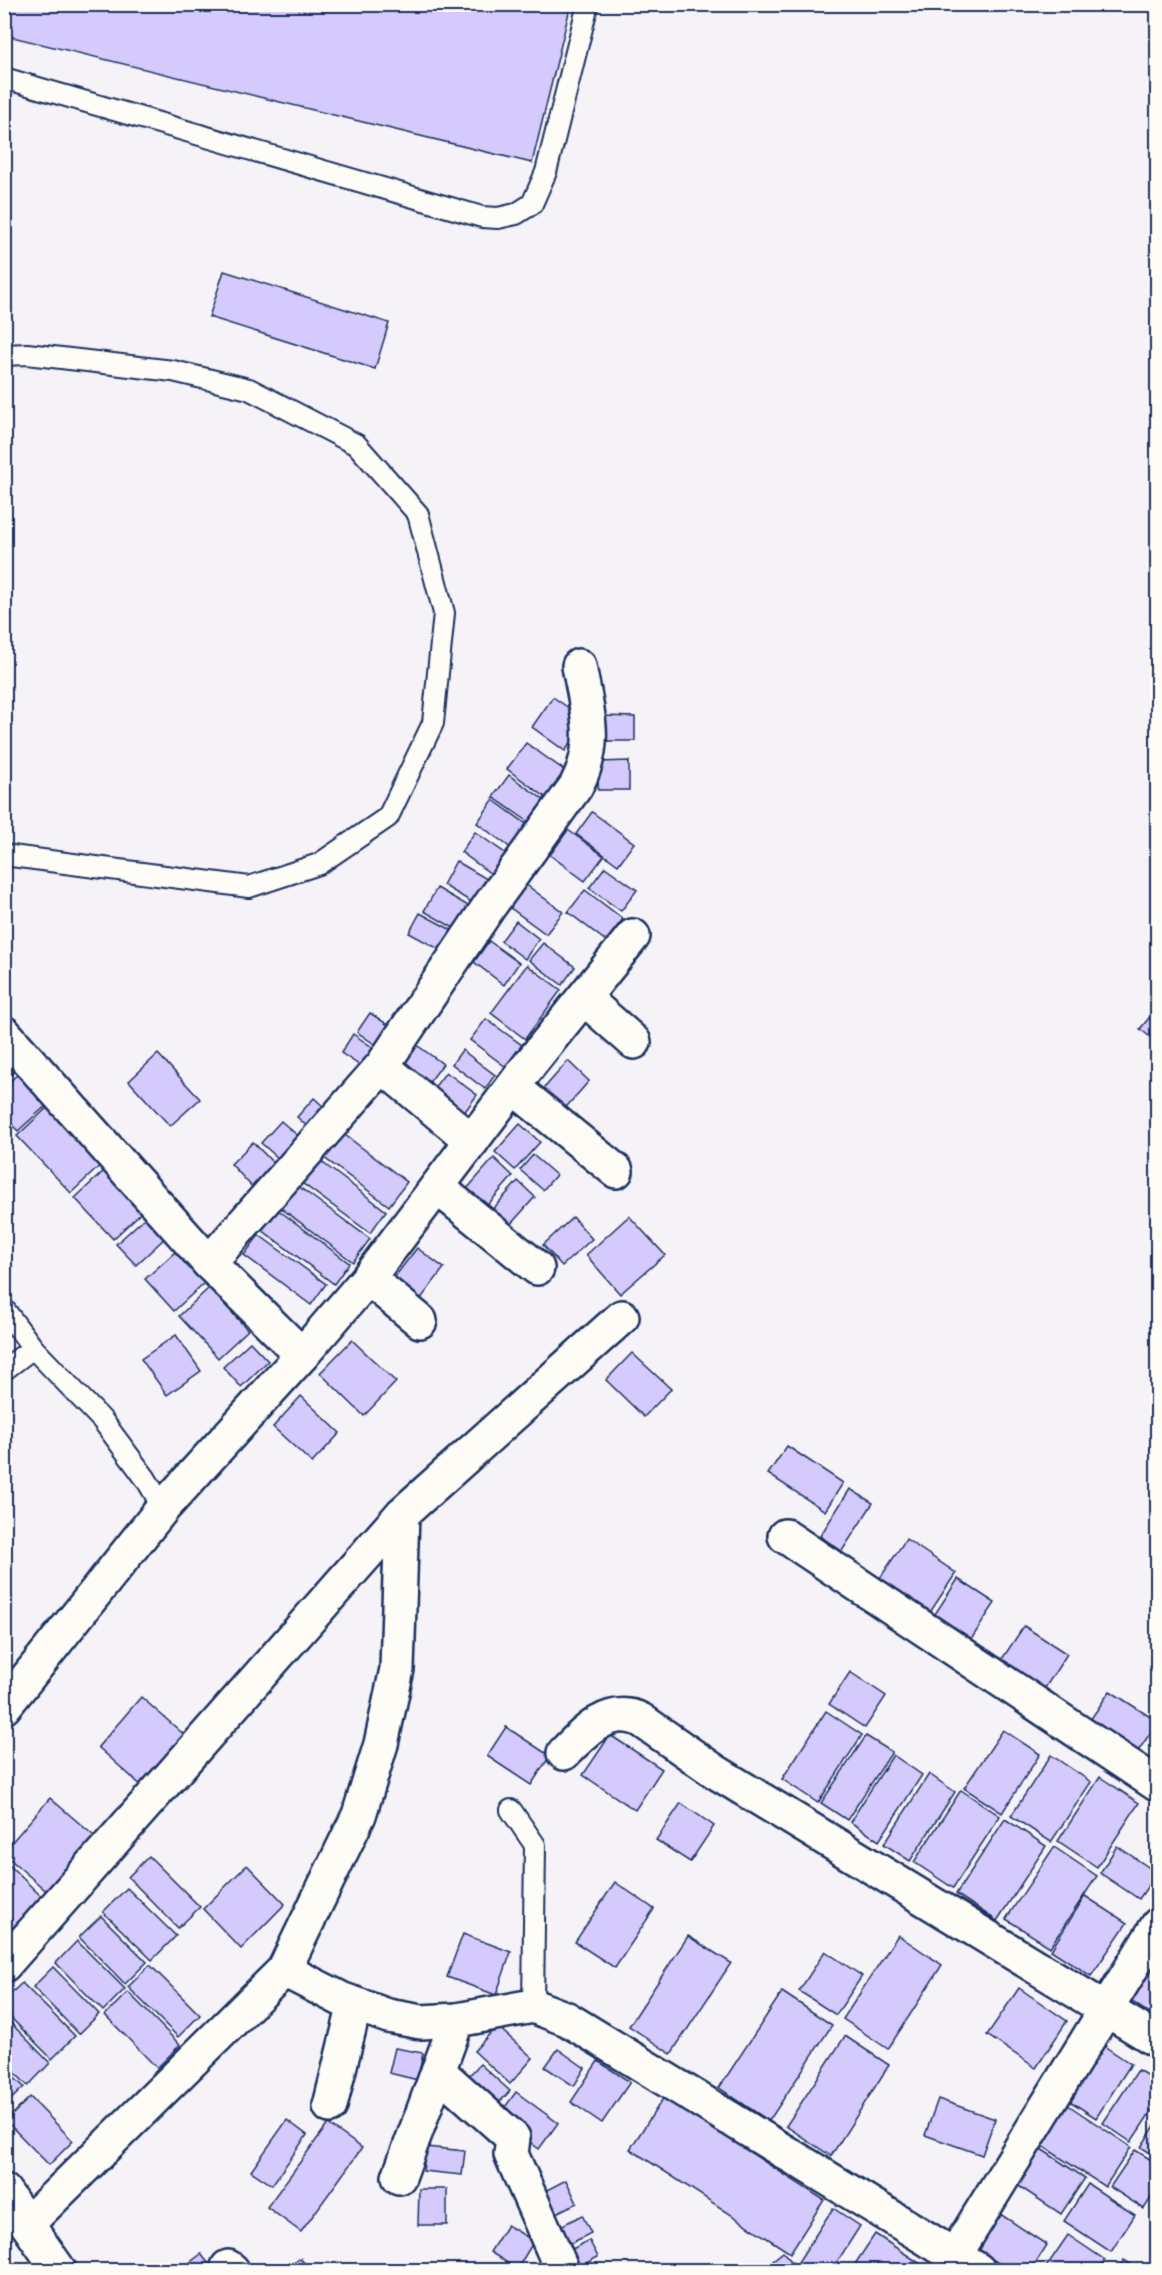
<svg xmlns="http://www.w3.org/2000/svg" width="1162" height="2275" font-family="Caveat,sans-serif">
<style>
.building{fill:#d4cafc;stroke:#1b2f5e;stroke-width:1.5}
.lines{fill:none;stroke-linecap:round;stroke-linejoin:round}
.service-casing{stroke:#1b2f5e;stroke-width:24}
.minor-casing{stroke:#1b2f5e;stroke-width:38}
.service{stroke:#fdfcf7;stroke-width:20}
.minor{stroke:#fdfcf7;stroke-width:33}
</style>
<rect width="100%" height="100%" fill="#f5f2f8"/>
<filter id="ink" filterUnits="userSpaceOnUse"><feTurbulence type="fractalNoise" baseFrequency=".0167" numOctaves="2"/><feDisplacementMap in="SourceGraphic" scale="12" xChannelSelector="R" yChannelSelector="G"/><feConvolveMatrix kernelMatrix="1 2 1 2 8 2 1 2 1" color-interpolation-filters="sRGB"/></filter>
<g filter="url(#ink)">
<g class="building">
<polygon points="4,4 571,4 532,163 4,35"/>
<polygon points="224,271 389,323 375,369 209,317"/>
<polygon points="553,697 587,721 565,751 532,727"/>
<polygon points="602,716 635,717 635,741 601,741"/>
<polygon points="526,743 574,777 555,804 507,769"/>
<polygon points="629,761 629,790 598,790 599,762"/>
<polygon points="509,775 551,805 536,827 493,797"/>
<polygon points="493,800 532,828 515,851 477,823"/>
<polygon points="592,812 634,843 618,865 576,834"/>
<polygon points="568,830 604,856 585,881 550,855"/>
<polygon points="475,832 512,858 498,879 461,852"/>
<polygon points="456,861 492,882 478,906 443,885"/>
<polygon points="605,867 637,890 621,911 589,888"/>
<polygon points="521,881 563,912 546,934 505,904"/>
<polygon points="437,888 472,908 459,931 424,911"/>
<polygon points="585,890 623,919 606,941 568,912"/>
<polygon points="420,913 459,934 448,954 409,933"/>
<polygon points="516,921 539,939 525,959 501,941"/>
<polygon points="489,941 519,963 504,985 474,962"/>
<polygon points="543,943 575,967 562,985 529,960"/>
<polygon points="527,965 561,990 525,1039 491,1013"/>
<polygon points="1158,1007 1158,1043 1140,1029"/>
<polygon points="370,1013 396,1030 383,1050 357,1032"/>
<polygon points="486,1019 522,1045 506,1067 470,1040"/>
<polygon points="353,1034 378,1051 365,1069 341,1053"/>
<polygon points="411,1041 443,1064 425,1088 394,1064"/>
<polygon points="462,1050 495,1075 485,1089 452,1064"/>
<polygon points="4,1053 18,1068 4,1081"/>
<polygon points="158,1054 200,1099 170,1126 129,1081"/>
<polygon points="568,1061 589,1081 561,1113 539,1094"/>
<polygon points="20,1072 49,1103 18,1131 4,1117 4,1087"/>
<polygon points="446,1072 477,1095 461,1117 430,1093"/>
<polygon points="314,1098 333,1115 316,1135 297,1117"/>
<polygon points="50,1105 103,1163 71,1193 17,1136"/>
<polygon points="281,1121 306,1143 287,1166 261,1143"/>
<polygon points="520,1124 540,1142 515,1170 495,1152"/>
<polygon points="341,1132 407,1182 389,1206 323,1157"/>
<polygon points="253,1142 277,1167 254,1189 231,1164"/>
<polygon points="533,1155 556,1175 543,1190 520,1170"/>
<polygon points="494,1158 513,1176 485,1208 466,1190"/>
<polygon points="319,1160 386,1211 370,1233 302,1183"/>
<polygon points="107,1168 145,1209 113,1239 75,1198"/>
<polygon points="518,1181 535,1197 510,1225 492,1210"/>
<polygon points="298,1186 370,1239 353,1262 281,1208"/>
<polygon points="277,1209 349,1263 334,1284 262,1230"/>
<polygon points="148,1215 167,1236 136,1265 116,1244"/>
<polygon points="629,1216 665,1255 620,1294 586,1255"/>
<polygon points="573,1217 592,1239 562,1266 543,1245"/>
<polygon points="259,1235 326,1284 311,1305 244,1255"/>
<polygon points="417,1248 444,1268 420,1300 393,1279"/>
<polygon points="175,1252 204,1283 174,1311 145,1279"/>
<polygon points="209,1288 248,1330 218,1358 179,1316"/>
<polygon points="176,1335 201,1371 167,1395 141,1359"/>
<polygon points="352,1340 396,1382 364,1416 320,1373"/>
<polygon points="250,1342 268,1361 241,1387 223,1367"/>
<polygon points="632,1353 671,1389 644,1417 606,1380"/>
<polygon points="301,1396 340,1433 312,1463 273,1427"/>
<polygon points="787,1446 843,1483 825,1511 768,1474"/>
<polygon points="850,1489 873,1503 842,1551 820,1536"/>
<polygon points="906,1539 956,1573 925,1620 874,1587"/>
<polygon points="958,1579 995,1603 970,1641 933,1617"/>
<polygon points="1024,1626 1067,1654 1043,1691 1000,1662"/>
<polygon points="850,1672 886,1696 865,1728 829,1704"/>
<polygon points="1110,1691 1158,1722 1136,1754 1088,1723"/>
<polygon points="141,1697 188,1738 144,1788 98,1747"/>
<polygon points="826,1711 862,1735 818,1803 782,1779"/>
<polygon points="506,1727 550,1756 531,1785 487,1756"/>
<polygon points="1003,1730 1040,1754 1002,1813 964,1788"/>
<polygon points="610,1735 662,1769 635,1810 583,1775"/>
<polygon points="866,1736 892,1752 847,1820 821,1803"/>
<polygon points="893,1755 922,1775 879,1841 850,1822"/>
<polygon points="1051,1755 1091,1782 1051,1842 1011,1816"/>
<polygon points="929,1774 955,1792 910,1861 884,1844"/>
<polygon points="1100,1777 1139,1803 1097,1867 1058,1841"/>
<polygon points="961,1790 1000,1816 953,1888 914,1862"/>
<polygon points="50,1798 100,1841 52,1896 4,1854 4,1851"/>
<polygon points="681,1803 714,1826 690,1862 656,1840"/>
<polygon points="1005,1819 1046,1846 997,1921 956,1894"/>
<polygon points="1117,1846 1157,1873 1139,1899 1100,1873"/>
<polygon points="1054,1847 1097,1876 1050,1947 1006,1919"/>
<polygon points="149,1856 200,1907 178,1928 128,1877"/>
<polygon points="4,1860 45,1900 4,1940"/>
<polygon points="247,1865 285,1904 241,1949 203,1909"/>
<polygon points="615,1882 654,1909 615,1968 575,1942"/>
<polygon points="127,1888 176,1936 152,1960 103,1912"/>
<polygon points="1085,1896 1127,1923 1091,1976 1051,1950"/>
<polygon points="101,1916 147,1962 125,1984 79,1937"/>
<polygon points="463,1934 511,1952 496,1995 447,1977"/>
<polygon points="898,1935 942,1965 888,2049 843,2019"/>
<polygon points="688,1936 731,1963 671,2054 629,2026"/>
<polygon points="77,1941 125,1989 103,2011 56,1963"/>
<polygon points="825,1951 862,1976 836,2015 799,1991"/>
<polygon points="1158,1954 1158,2019 1128,1999"/>
<polygon points="150,1965 200,2015 178,2037 128,1987"/>
<polygon points="53,1967 99,2014 79,2034 33,1987"/>
<polygon points="22,1983 75,2036 52,2059 4,2011 4,2000"/>
<polygon points="1019,1988 1067,2021 1036,2068 987,2035"/>
<polygon points="128,1992 180,2045 157,2068 105,2015"/>
<polygon points="782,1992 832,2025 769,2121 719,2088"/>
<polygon points="4,2016 50,2063 28,2086 4,2062"/>
<polygon points="497,2026 533,2058 510,2084 474,2051"/>
<polygon points="845,2036 889,2065 831,2156 786,2126"/>
<polygon points="1098,2042 1131,2064 1096,2118 1062,2096"/>
<polygon points="395,2048 423,2053 418,2080 389,2073"/>
<polygon points="558,2049 585,2068 574,2086 545,2067"/>
<polygon points="598,2061 630,2082 602,2123 571,2102"/>
<polygon points="480,2064 510,2091 492,2110 462,2083"/>
<polygon points="4,2068 24,2087 4,2106"/>
<polygon points="1138,2070 1158,2082 1158,2101 1131,2142 1103,2123"/>
<polygon points="516,2092 558,2123 539,2149 497,2118"/>
<polygon points="30,2097 73,2141 49,2165 6,2121"/>
<polygon points="664,2097 824,2200 790,2253 630,2149"/>
<polygon points="938,2099 995,2119 982,2155 925,2135"/>
<polygon points="1065,2103 1131,2147 1105,2187 1038,2143"/>
<polygon points="287,2120 307,2135 272,2185 251,2171"/>
<polygon points="1158,2121 1158,2158 1141,2147"/>
<polygon points="328,2124 362,2148 301,2232 267,2207"/>
<polygon points="426,2147 465,2151 462,2175 423,2171"/>
<polygon points="1038,2147 1085,2178 1061,2214 1014,2183"/>
<polygon points="1135,2150 1158,2164 1158,2187 1144,2209 1110,2187"/>
<polygon points="566,2180 577,2203 548,2217 537,2195"/>
<polygon points="1088,2184 1135,2215 1111,2252 1064,2221"/>
<polygon points="419,2189 447,2189 447,2225 418,2225"/>
<polygon points="833,2208 860,2226 832,2270 811,2270 798,2262"/>
<polygon points="994,2210 1047,2245 1031,2270 1009,2270 972,2246"/>
<polygon points="582,2215 591,2233 560,2249 551,2231"/>
<polygon points="507,2225 534,2241 517,2269 490,2252"/>
<polygon points="875,2234 930,2270 851,2270"/>
<polygon points="1068,2235 1105,2260 1098,2270 1044,2270"/>
<polygon points="589,2240 598,2257 573,2270 563,2254"/>
<polygon points="783,2252 799,2270 761,2270"/>
<polygon points="201,2254 213,2269 211,2270 180,2270"/>
<polygon points="300,2258 310,2270 284,2270"/>
<polygon points="1124,2260 1140,2270 1117,2270"/>
</g>
<g class="lines">
<g class="service-casing">
<g id="service">
<polyline points="4,78 482,217 498,218 516,214 532,204 546,172 588,4"/>
<polyline points="4,355 27,354 173,371 249,389 357,445 418,514 444,613 433,723 388,817 319,864 249,887 4,855"/>
<polyline points="4,1309 33,1348 103,1421 146,1479 163,1508"/>
<polyline points="4,1370 33,1348"/>
<polyline points="511,1810 535,1845 533,2006"/>
</g>
</g>
<g class="minor-casing">
<g id="minor">
<polyline points="584,998 634,1042"/>
<polyline points="4,1033 209,1263 302,1355"/>
<polyline points="382,1066 472,1141"/>
<polyline points="513,1087 616,1171"/>
<polyline points="437,1187 537,1268"/>
<path d="M209 1263 382 1066 490 905 576 786C599 743 587 711 579 666"/>
<polyline points="368,1278 420,1321"/>
<polyline points="785,1536 1158,1785"/>
<polyline points="4,1707 163,1508 302,1355 368,1278 530,1064 633,936"/>
<path d="M564 1753C584 1732 610 1705 641 1720L716 1772 1158 2041"/>
<polyline points="4,1965 402,1514 622,1317"/>
<polyline points="284,1970 359,1815 381,1744 397,1669 402,1514"/>
<polyline points="438,2071 513,2138 511,2154 562,2270"/>
<polyline points="330,2106 355,2004"/>
<polyline points="399,2177 457,2020"/>
<polyline points="4,2191 59,2270"/>
<polyline points="27,2224 284,1970 341,1999 388,2016 421,2022 457,2020 533,2006 567,2019 978,2270"/>
<polyline points="955,2255 1158,1925"/>
<polyline points="228,2267 232,2270"/>
</g>
</g>
<use href="#service" class="service"/>
<use href="#minor" class="minor"/>
</g>
</g>
<rect width="1162" height="2275" fill="none" stroke="#fdfcf7" stroke-width="24"/>
<rect x="12" y="12" width="1138" height="2251" fill="none" stroke="#1b2f5e" stroke-width="2" filter="url(#ink)"/>
</svg>
